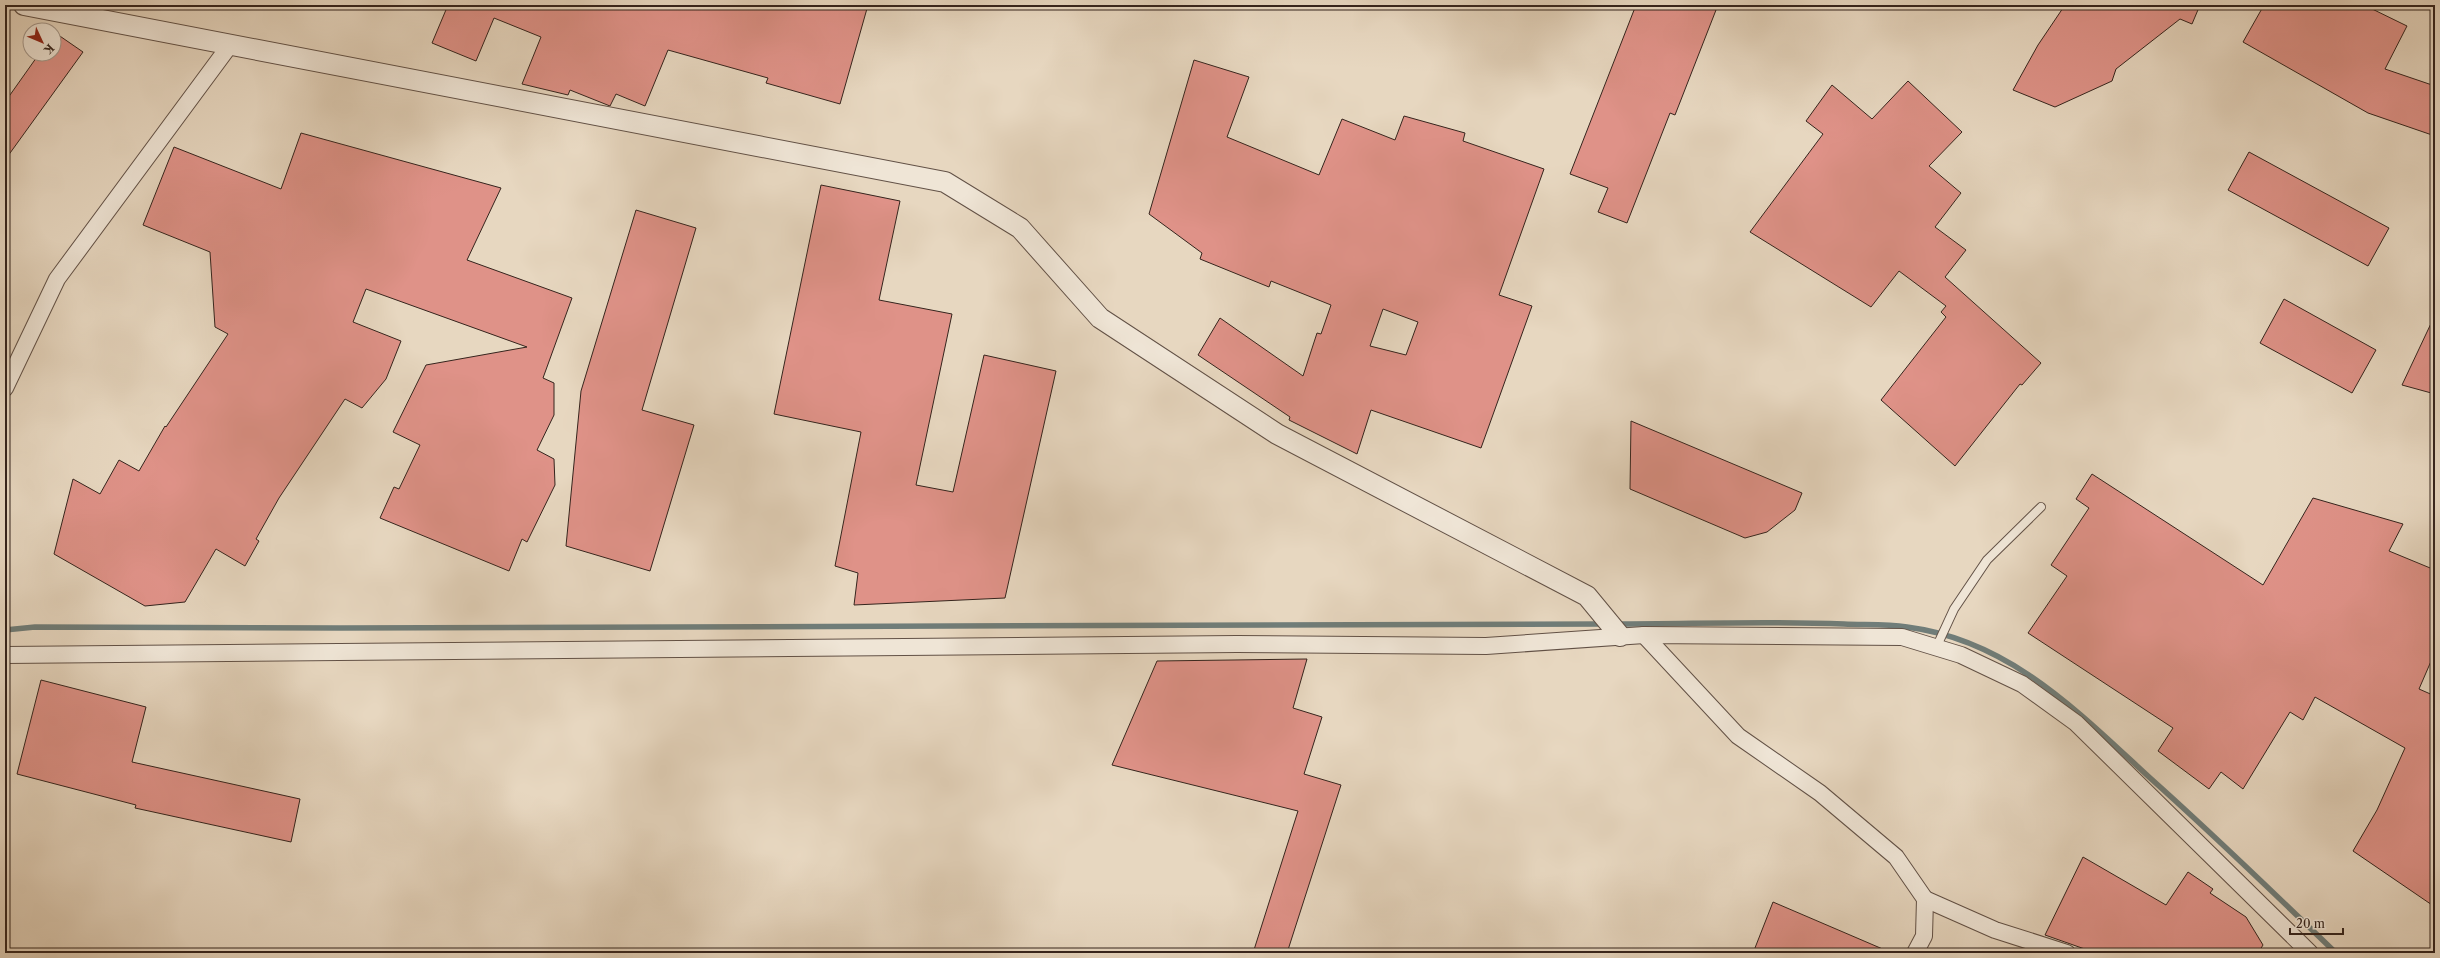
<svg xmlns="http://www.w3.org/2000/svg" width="2440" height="958" font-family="'Libre Caslon Text',serif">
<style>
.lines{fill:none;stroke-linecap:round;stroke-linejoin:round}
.stream{stroke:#707d79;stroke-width:5.5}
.building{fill:#df9288;stroke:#35241d;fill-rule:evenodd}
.service-casing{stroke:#625146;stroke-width:10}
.minor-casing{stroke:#625146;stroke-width:18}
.tertiary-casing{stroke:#625146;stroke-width:22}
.service{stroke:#efe5d6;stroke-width:8}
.minor{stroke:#efe5d6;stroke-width:16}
.tertiary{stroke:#efe5d6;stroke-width:20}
</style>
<rect width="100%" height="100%" fill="#e7d7c0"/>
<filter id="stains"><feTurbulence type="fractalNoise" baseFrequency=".005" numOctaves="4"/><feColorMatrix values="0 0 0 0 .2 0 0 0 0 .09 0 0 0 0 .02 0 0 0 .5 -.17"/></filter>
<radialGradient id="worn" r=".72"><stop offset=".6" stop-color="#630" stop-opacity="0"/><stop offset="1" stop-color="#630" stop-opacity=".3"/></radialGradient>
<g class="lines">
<g class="stream">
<path d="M1616 624C1692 624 1768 621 1844 624 1864 625 1886 624 1907 627 2009 640 2077 711 2149 777 2213 834 2274 893 2336 953"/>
<polyline points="5,630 35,627 340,628 1604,624"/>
</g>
</g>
<g class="building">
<polygon points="448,5 868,5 840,104 766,83 768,78 668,50 645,106 616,94 610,106 570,90 568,95 522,84 541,37 494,18 476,61 432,43"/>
<polygon points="1636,5 1703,5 1716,10 1675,115 1670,113 1627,223 1598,212 1608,188 1570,174"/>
<polygon points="2065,5 2200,5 2192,24 2180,19 2116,69 2112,81 2055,107 2013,90 2038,45"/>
<polygon points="2264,5 2364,5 2407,26 2385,69 2435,86 2435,136 2368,113 2243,42"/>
<polygon points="54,32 83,52 5,160 5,102 39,54 54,54"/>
<path d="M1194 60 1249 77 1227 137 1319 175 1342 119 1395 140 1404 116 1465 133 1463 141 1544 169 1499 295 1532 306 1481 448 1371 410 1357 454 1289 420 1290 417 1198 355 1220 318 1303 376 1317 333 1321 334 1331 305 1271 281 1269 287 1200 259 1202 253 1149 214ZM1383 309 1418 322 1406 355 1370 346Z"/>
<polygon points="1908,81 1962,132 1929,166 1961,193 1935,227 1966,250 1945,277 2041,363 2022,385 2020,384 1955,466 1881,400 1946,317 1941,312 1946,306 1899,271 1871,307 1750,232 1823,134 1806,121 1832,85 1872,119"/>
<polygon points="301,133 501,188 467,260 572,298 543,378 554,383 554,415 537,450 554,459 555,485 527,542 522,539 509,571 380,518 394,487 399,489 420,445 393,432 426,365 527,347 366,289 353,322 401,341 386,379 362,408 345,399 279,498 256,539 259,541 245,566 216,549 185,602 145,606 54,554 73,479 100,494 119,460 139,471 165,426 166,427 228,334 215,327 210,252 143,225 174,147 281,189"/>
<polygon points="2249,152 2389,228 2368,266 2228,190"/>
<polygon points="821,185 900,201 879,300 952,314 916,485 953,492 984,355 1056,371 1005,598 854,605 858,573 835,566 861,432 774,414"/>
<polygon points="636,210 696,228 642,410 694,425 650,571 566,546 581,391"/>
<polygon points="2284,299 2376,350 2352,393 2260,343"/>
<polygon points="2435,315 2435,394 2402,385"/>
<polygon points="1631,421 1802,493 1795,510 1767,532 1745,538 1630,489"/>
<polygon points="2092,474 2263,585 2313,498 2403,524 2389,551 2435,570 2435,652 2419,689 2435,696 2435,907 2353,851 2377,810 2405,748 2315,697 2303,720 2290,712 2243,789 2221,772 2209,789 2158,751 2173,728 2028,633 2067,576 2051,565 2089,508 2076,499"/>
<polygon points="1307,659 1293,708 1322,717 1304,774 1341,785 1287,953 1253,953 1298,811 1112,765 1157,661"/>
<polygon points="41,680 146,707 132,762 300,799 291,842 135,808 136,805 17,774"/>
<polygon points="2083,857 2166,905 2188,872 2213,889 2210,893 2246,917 2263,945 2258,953 2096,953 2045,935"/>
<polygon points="1773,902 1892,953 1753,953"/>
</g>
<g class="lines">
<g class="service-casing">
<polyline id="service" points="1936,648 1954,609 1987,560 2041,507"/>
</g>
<g class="minor-casing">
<g id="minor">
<polyline points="5,388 57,279 230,45"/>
<polyline points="1644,635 1738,736 1820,793 1896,857 1925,899 1924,936 1915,953"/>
<polyline points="5,655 1237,644 1486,646 1644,635 1902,637 1961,655 2022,684 2076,723 2310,953"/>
<polyline points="1925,899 1995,930 2067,953"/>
</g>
</g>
<g class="tertiary-casing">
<polyline id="tertiary" points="24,5 945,182 1020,228 1100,318 1277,434 1587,596 1620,636"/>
</g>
<use href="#service" class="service"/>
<use href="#minor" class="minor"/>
<use href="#tertiary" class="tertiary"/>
</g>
<rect width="2440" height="958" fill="none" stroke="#e7d7c0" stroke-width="20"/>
<rect x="6" y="6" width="2428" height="946" fill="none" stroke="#35241d" stroke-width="2"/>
<rect x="10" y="10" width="2420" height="938" fill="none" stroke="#35241d"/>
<g transform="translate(42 42) rotate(134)"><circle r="19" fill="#efe5d6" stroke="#a5988c"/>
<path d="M0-3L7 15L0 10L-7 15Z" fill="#8f2418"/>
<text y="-6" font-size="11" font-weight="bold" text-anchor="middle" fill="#35241d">K</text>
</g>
<path d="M2290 928v6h53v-6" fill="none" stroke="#35241d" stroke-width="2"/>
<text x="2296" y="928" font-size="12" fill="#35241d" stroke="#efe5d6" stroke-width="3" paint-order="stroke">20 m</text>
<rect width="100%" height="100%" filter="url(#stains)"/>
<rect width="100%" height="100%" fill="url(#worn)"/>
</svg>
